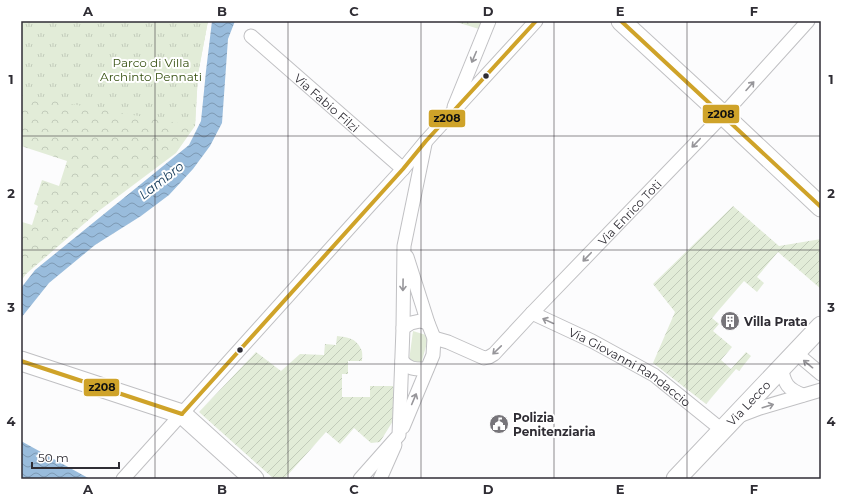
<svg xmlns="http://www.w3.org/2000/svg" width="842" height="500" font-family="Montserrat,sans-serif">
<style>
.grass{fill:#e2ecd8}
.forest{fill:url(#forest-crowns)}
.park{fill:url(#park-tufts)}
.garden{fill:url(#garden-furrows)}
.water{fill:url(#water-waves)}
.lines{fill:none;stroke-linecap:round;stroke-linejoin:round}
.street-casing{stroke:#c0c0c3;stroke-width:15}
.secondary-casing{stroke:#c0c0c3;stroke-width:21}
.street{stroke:#fff;stroke-width:13}
.secondary{stroke:#fff;stroke-width:19}
.bus-1-casing{stroke:#fff;stroke-width:7}
.bus-1{stroke:#cfa329;stroke-width:4}
.oneway{stroke:#97969a}
.grid{fill:none;stroke:#2f2d34;stroke-width:1;stroke-opacity:0.55}
.bus-dot{fill:#2f2d34;stroke:#fff;stroke-width:1.5}
.labels{text-anchor:middle;dominant-baseline:central;stroke-width:4;stroke-linejoin:round;paint-order:stroke}
.park-label{font-size:12px;fill:#375112;stroke:#fff}
.street-label{font-size:12px;fill:#2f2d34;stroke:#fff}
.poi-label{font-size:12px;font-weight:bold;fill:#2f2d34;stroke:#fff;text-anchor:start}
.water-label{font-size:13px;font-style:italic;fill:#143a59;stroke:#fff}
.line-badge{stroke:#fff;stroke-width:1.5}
.pale-badge-label{font-size:11px;text-anchor:middle;font-weight:bold;fill:#111}
.neatline{fill:none;stroke:#2f2d34;stroke-width:1.5}
.grid-label{font-size:13px;text-anchor:middle;font-weight:bold;fill:#2f2d34}
</style>
<defs>
<pattern id="forest-crowns" width="20" height="18" patternUnits="userSpaceOnUse"><rect width="20" height="18" fill="#e2ecd8"/><path d="M2 6a3 3 0 1 1 6 0M12 15a3 3 0 1 1 6 0" fill="none" stroke="#c2cbba"/></pattern>
<pattern id="park-tufts" width="24" height="20" patternUnits="userSpaceOnUse"><rect width="24" height="20" fill="#e2ecd8"/><path d="M3 7l-1-3M5 7V3M7 7l1-3M15 17l-1-3M17 17v-4M19 17l1-3" fill="none" stroke="#c2cbba"/></pattern>
<pattern id="garden-furrows" width="10" height="10" patternUnits="userSpaceOnUse"><rect width="10" height="10" fill="#e2ecd8"/><path d="M-1 1l2-2M0 10L10 0M9 11l2-2" fill="none" stroke="#c2cbba"/></pattern>
<pattern id="water-waves" width="16" height="10" patternUnits="userSpaceOnUse"><rect width="16" height="10" fill="#99bcdc"/><path d="M0 5q4-4 8 0t8 0" fill="none" stroke="#7d99b3"/></pattern>
</defs>
<rect width="100%" height="100%" fill="#fcfcfd"/>
<polygon class="grass" points="413,331 429,336 421,364 409,361"/>
<g class="forest">
<polygon points="208,21 198,74 195,126 176,153 100,210 26,274 21,281 21,225 22,222 32,225 38,206 34,204 42,180 59,186 67,161 21,146 21,42"/>
<polygon points="453,21 482,21 479,29"/>
</g>
<polygon class="park" points="21,21 208,21 198,74 195,126 21,95"/>
<g class="garden">
<polygon points="733,206 779,246 821,239 821,289 778,252 757,277 764,283 757,292 744,281 712,318 719,324 713,331 732,347 721,360 731,369 746,352 751,356 739,371 736,369 706,404 653,363 675,312 653,284"/>
<path d="M337 336C347 337 356 338 361 349 363 352 362 358 362 361H348V374H342V397H370V386H393L396 416 380 442 371 443 354 428 340 444 326 432 286 477 288 479H274L199 412 256 352 281 371 300 354 324 355 325 344 336 345Z"/>
</g>
<g class="water">
<polygon points="212,21 235,21 228,39 222,123 210,146 193,169 169,195 141,216 95,245 49,283 21,318 21,288 35,270 189,145 201,121 206,71"/>
<polygon points="21,441 90,479 26,479 21,477"/>
</g>
<g class="lines">
<g class="street-casing">
<g id="street">
<path id="s1" d="M251 36 403 169"/>
<polyline points="454,107 489,21"/>
<path id="s2" d="M532 313 592 341 654 375 722 430"/>
<polyline points="403,328 411,323 420,321 428,323"/>
<path id="s3" d="M434 338 448 342 484 358 489 357 494 354 532 313 723 115 808 21"/>
<polyline points="796,353 821,374"/>
<path d="M402 361C410 370 415 369 427 369"/>
<path d="M781 368C785 384 787 389 803 395"/>
<polyline points="739,416 760,408 821,390"/>
<polyline points="403,427 433,355 434,338 428,323 407,257"/>
<polyline points="123,479 369,206 403,169 426,141 536,21"/>
<polyline points="360,479 399,435 403,328 404,246 425,144"/>
<polyline points="380,479 395,445"/>
</g>
</g>
<g class="secondary-casing">
<g id="secondary">
<polyline points="621,21 723,115 821,207"/>
<polyline points="21,361 182,414 254,479"/>
<path id="s4" d="M676 479 821 326"/>
</g>
</g>
<use href="#street" class="street"/>
<use href="#secondary" class="secondary"/>
<g class="bus-1-casing">
<g id="bus-1">
<polyline points="621,21 821,207"/>
<polyline points="21,361 182,414"/>
<polyline points="182,414 403,169 426,141 536,21"/>
</g>
</g>
<use href="#bus-1" class="bus-1"/>
</g>
<defs><path id="oneway-shaft" d="M-6 0H5M1.5-3L5.5 0L1.5 3" fill="none" stroke-width="1.6" stroke-linecap="round" stroke-linejoin="round"/></defs>
<g class="oneway">
<use href="#oneway-shaft" transform="translate(474 57) rotate(113)"/>
<use href="#oneway-shaft" transform="translate(750 86) rotate(-48)"/>
<use href="#oneway-shaft" transform="translate(696 143) rotate(134)"/>
<use href="#oneway-shaft" transform="translate(587 257) rotate(134)"/>
<use href="#oneway-shaft" transform="translate(403 285) rotate(91)"/>
<use href="#oneway-shaft" transform="translate(548 321) rotate(-155)"/>
<use href="#oneway-shaft" transform="translate(497 350) rotate(136)"/>
<use href="#oneway-shaft" transform="translate(808 364) rotate(-141)"/>
<use href="#oneway-shaft" transform="translate(414 399) rotate(-67)"/>
<use href="#oneway-shaft" transform="translate(768 406) rotate(-17)"/>
</g>
<path class="grid" d="M155 21V479M288 21V479M421 21V479M554 21V479M687 21V479M21 136H821M21 250H821M21 364H821"/>
<defs>
<g id="building-disc" transform="scale(1)"><circle r="9.5" fill="#77757a" stroke="#fff"/><path d="M-4-6H4V6H1V3H-1V6H-4ZM-2.5-4.3h1.7v1.8h-1.7ZM.8-4.3h1.7v1.8H.8ZM-2.5-1h1.7V.8h-1.7ZM.8-1h1.7V.8H.8Z" fill="#fff"/></g>
<g id="civic-disc" transform="scale(1)"><circle r="9.5" fill="#77757a" stroke="#fff"/><path d="M-.6-6.5H3V-4.5H.6V-3L4-1V1h2V6H-6V1h2V-1L-.6-3ZM-1.2 2.5V6h2.4V2.5Z" fill="#fff"/></g>
</defs>
<g fill-rule="evenodd">
<use href="#building-disc" x="730" y="321"/>
<use href="#civic-disc" x="499" y="424"/>
</g>
<g class="bus-dot">
<circle cx="486" cy="76" r="3.5"/>
<circle cx="240" cy="350" r="3.5"/>
</g>
<g class="labels">
<g class="park-label">
<text x="151" y="62">Parco di Villa<tspan x="151" dy="14">Archinto Pennati</tspan></text>
</g>
<g class="street-label">
<text stroke="none"><textPath href="#s1" startOffset="101">Via Fabio Filzi</textPath></text>
<text stroke="none"><textPath href="#s3" startOffset="261">Via Enrico Toti</textPath></text>
<text stroke="none"><textPath href="#s2" startOffset="112">Via Giovanni Randaccio</textPath></text>
<text stroke="none"><textPath href="#s4" startOffset="105">Via Lecco</textPath></text>
</g>
<g class="poi-label">
<text x="744" y="321">Villa Prata</text>
<text x="513" y="417">Polizia<tspan x="513" dy="14">Penitenziaria</tspan></text>
</g>
<g class="water-label">
<text transform="translate(161 180) rotate(-38)">Lambro</text>
</g>
</g>
<g class="line-badge">
<rect x="702" y="104" width="38" height="20" rx="4" fill="#cfa329"/>
<rect x="428" y="109" width="38" height="19" rx="4" fill="#cfa329"/>
<rect x="83" y="378" width="37" height="19" rx="4" fill="#cfa329"/>
</g>
<g class="pale-badge-label">
<text x="721" y="118">z208</text>
<text x="447" y="122">z208</text>
<text x="102" y="391">z208</text>
</g>
<rect width="842" height="500" fill="none" stroke="#ffffff" stroke-width="44"/>
<path d="M32 462v6h87v-6" fill="none" stroke="#2f2d34" stroke-width="2"/>
<text x="38" y="462" font-size="12" fill="#2f2d34" stroke="#ffffff" stroke-width="3" paint-order="stroke">50 m</text>
<rect x="22" y="22" width="798" height="456" class="neatline"/>
<g class="grid-label">
<text x="88" y="16">A</text>
<text x="222" y="16">B</text>
<text x="354" y="16">C</text>
<text x="488" y="16">D</text>
<text x="620" y="16">E</text>
<text x="754" y="16">F</text>
<text x="11" y="84">1</text>
<text x="831" y="84">1</text>
<text x="11" y="198">2</text>
<text x="831" y="198">2</text>
<text x="11" y="312">3</text>
<text x="831" y="312">3</text>
<text x="11" y="426">4</text>
<text x="831" y="426">4</text>
<text x="88" y="494">A</text>
<text x="222" y="494">B</text>
<text x="354" y="494">C</text>
<text x="488" y="494">D</text>
<text x="620" y="494">E</text>
<text x="754" y="494">F</text>
</g>
</svg>
